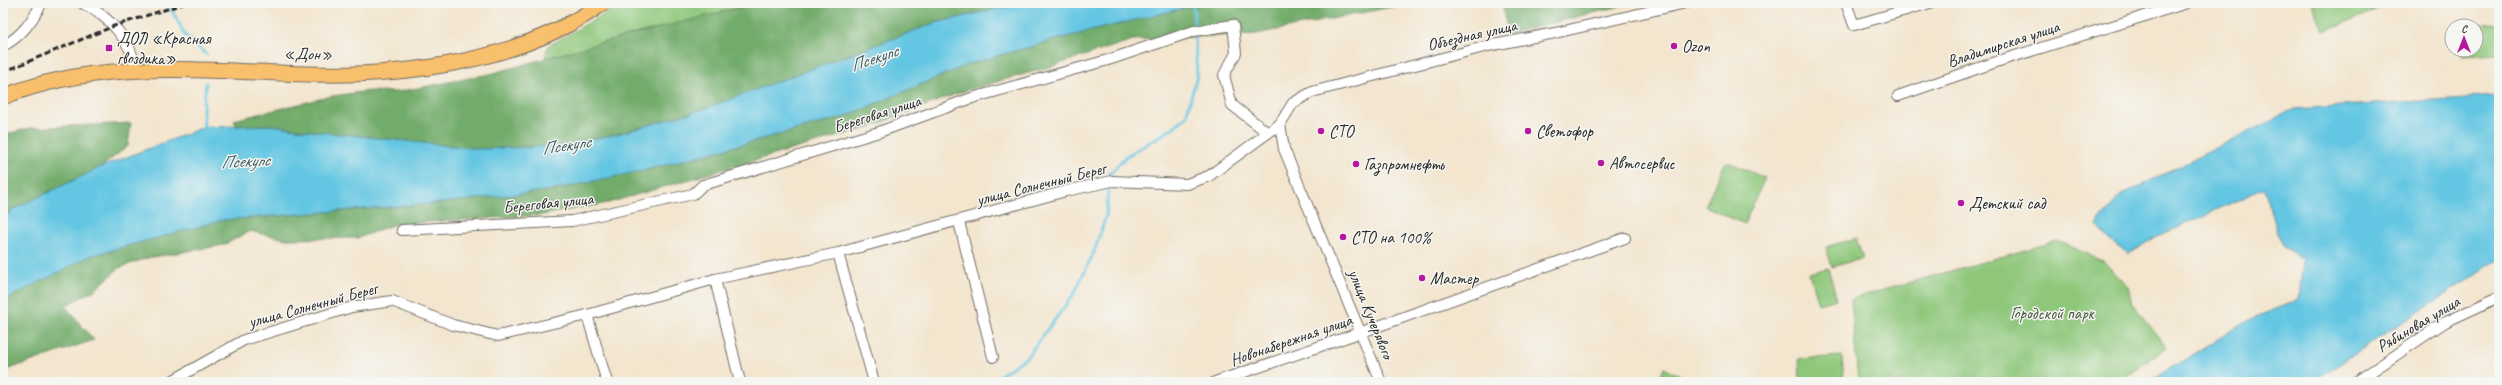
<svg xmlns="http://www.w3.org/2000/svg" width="2502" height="385" font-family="Caveat,sans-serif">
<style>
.green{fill:#8ec77a;stroke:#5c7952}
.forest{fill:#72ac6a;stroke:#4e6c4a}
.water{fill:#64c6e2;stroke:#487886}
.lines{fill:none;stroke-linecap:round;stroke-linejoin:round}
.stream{stroke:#64c6e2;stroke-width:3}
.minor-casing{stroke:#716c64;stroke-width:12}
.highway-casing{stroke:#716c64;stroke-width:17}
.minor{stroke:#fff;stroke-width:10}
.highway{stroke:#f8bf6c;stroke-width:15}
.rail{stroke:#2b2b2b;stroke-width:3;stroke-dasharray:6 3;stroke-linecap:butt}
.poi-dot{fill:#b5179e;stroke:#f6f6f2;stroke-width:1.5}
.labels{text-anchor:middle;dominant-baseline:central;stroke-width:3;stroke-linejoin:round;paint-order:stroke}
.street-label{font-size:17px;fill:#2b2b2b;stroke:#f6f6f2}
.poi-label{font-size:17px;fill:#2b2b2b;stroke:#f6f6f2;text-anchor:start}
.park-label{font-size:17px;fill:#495a43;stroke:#f6f6f2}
.water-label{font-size:18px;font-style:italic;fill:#3c5a62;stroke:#f6f6f2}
</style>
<rect width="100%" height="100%" fill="#f6f6f2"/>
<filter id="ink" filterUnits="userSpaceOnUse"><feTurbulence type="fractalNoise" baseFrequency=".025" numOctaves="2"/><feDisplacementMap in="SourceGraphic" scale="8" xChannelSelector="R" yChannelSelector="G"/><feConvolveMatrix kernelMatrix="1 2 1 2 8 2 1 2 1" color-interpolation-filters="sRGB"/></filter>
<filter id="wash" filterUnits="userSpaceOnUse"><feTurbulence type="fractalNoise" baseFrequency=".012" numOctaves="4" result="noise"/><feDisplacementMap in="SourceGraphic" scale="16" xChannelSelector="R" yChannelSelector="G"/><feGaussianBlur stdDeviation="0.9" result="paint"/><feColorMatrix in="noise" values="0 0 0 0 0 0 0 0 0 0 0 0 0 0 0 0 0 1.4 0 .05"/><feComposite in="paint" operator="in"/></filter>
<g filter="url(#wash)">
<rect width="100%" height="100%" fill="#f3e5ce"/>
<g class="green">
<polygon points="624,3 757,3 545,58 548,46"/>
<polygon points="2312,3 2396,3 2323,31"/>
<polygon points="2499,24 2499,54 2462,56 2462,50 2476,50 2476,26 2461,25"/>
<polygon points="1726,161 1765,178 1744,224 1705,206"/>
<polygon points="1856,238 1863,258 1832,267 1826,247"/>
<polygon points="2057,241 2103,261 2128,286 2132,303 2166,347 2119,382 1858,382 1851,299"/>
<polygon points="1828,268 1837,299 1818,304 1809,273"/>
<polygon points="1842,356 1844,382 1800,382 1799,359"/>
<polygon points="1664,368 1680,375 1676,382 1658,382"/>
</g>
<g class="forest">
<polygon points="757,3 1022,3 935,23 704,109 618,134 560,146 479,149 303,130 272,125 236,126 234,120 332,96 369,91 397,92 490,74 596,44"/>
<polygon points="1204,3 1411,3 1257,34 1133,40 1050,67 964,91 870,127 608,203 542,215 395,224 358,238 286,239 250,231 224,245 147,258 119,268 95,290 65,306 94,340 3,371 3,301 90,256 223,220 441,203 553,190 650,169 844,117 969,64 1054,40"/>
<polygon points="1502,3 1633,3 1508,34"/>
<polygon points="131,123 128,146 101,167 12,210 3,217 3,135 30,128"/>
</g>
<g class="water">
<polygon points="1022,3 1204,3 1054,40 969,64 844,117 650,169 553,190 441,203 223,220 90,256 3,301 3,220 12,210 101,167 204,127 272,125 303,130 479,149 560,146 618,134 704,109 935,23"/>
<polygon points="2499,96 2499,259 2312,382 2149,382 2250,319 2299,300 2303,259 2282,246 2264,188 2155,238 2129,254 2110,240 2096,225 2120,196 2294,109"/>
</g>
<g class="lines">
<g class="stream">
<polyline points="168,3 185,35 207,55"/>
<polyline points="206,83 203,110 204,127 207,128"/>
<polyline points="1109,175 1125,157 1170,130 1186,117 1197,75 1193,3"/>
<polyline points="990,382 1027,357 1074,294 1094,252 1106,216 1108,189"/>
</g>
</g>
</g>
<g filter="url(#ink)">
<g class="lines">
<g class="minor-casing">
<g id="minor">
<path d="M82 3C109 16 132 41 136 70"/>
<polyline points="1846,3 1854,25 1930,3"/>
<path d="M3 46C22 36 31 22 42 3"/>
<polyline points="1898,96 2002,60 2187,3"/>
<polyline points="1280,124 1284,149 1381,382"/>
<polyline points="959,222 993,357"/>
<polyline points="402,230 572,221 693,194 703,185 879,132 972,98 1108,60 1194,31 1233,25 1236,53 1224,75 1232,105 1268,133"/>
<polyline points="838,253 874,382"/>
<polyline points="715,279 740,382"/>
<polyline points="587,315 607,382"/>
<polyline points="170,382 244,340 352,307 392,301 453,325 498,336 587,315 715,279 838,253 1066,191 1112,181 1187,184 1209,176 1280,124 1293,103 1312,92 1488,46 1555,33 1686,3"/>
<polyline points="1215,382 1362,332 1625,238"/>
<polyline points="2356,382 2445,322 2499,297"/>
</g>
</g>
<g class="highway-casing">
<path id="highway" d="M3 97C99 58 205 71 306 74 404 77 521 62 603 3"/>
</g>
<use href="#minor" class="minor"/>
<use href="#highway" class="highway"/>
<polyline class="rail" points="3,72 114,26 186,3"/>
</g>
</g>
<g class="poi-dot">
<circle cx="1674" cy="46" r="4"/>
<rect x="105" y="44" width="8" height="8" rx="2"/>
<circle cx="1321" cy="131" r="4"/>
<circle cx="1528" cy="131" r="4"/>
<circle cx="1601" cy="163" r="4"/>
<circle cx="1356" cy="164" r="4"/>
<circle cx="1961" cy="203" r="4"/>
<circle cx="1343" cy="237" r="4"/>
<circle cx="1422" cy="278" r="4"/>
</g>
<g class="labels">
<g class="street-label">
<text transform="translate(1472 35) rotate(-13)">Объездная улица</text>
<text transform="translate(2003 44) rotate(-18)">Владимирская улица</text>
<text transform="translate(308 54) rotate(1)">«Дон»</text>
<text transform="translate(877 114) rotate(-18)">Береговая улица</text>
<text transform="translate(1041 184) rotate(-14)">улица Солнечный Берег</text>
<text transform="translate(548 203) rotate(-6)">Береговая улица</text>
<text transform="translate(313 305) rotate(-15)">улица Солнечный Берег</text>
<text transform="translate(1371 314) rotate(68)">улица Кучерявого</text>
<text transform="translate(2418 324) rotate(-31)">Рябиновая улица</text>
<text transform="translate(1291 340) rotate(-19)">Новонабережная улица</text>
</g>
<g class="poi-label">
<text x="117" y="38">ДОЛ «Красная<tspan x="117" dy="20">гвоздика»</tspan></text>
<text x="1682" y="46">Ozon</text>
<text x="1329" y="131">СТО</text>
<text x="1536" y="131">Светофор</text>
<text x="1609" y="163">Автосервис</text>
<text x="1364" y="164">Газпромнефть</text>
<text x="1969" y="203">Детский сад</text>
<text x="1351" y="237">СТО на 100%</text>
<text x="1430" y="278">Мастер</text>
</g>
<g class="park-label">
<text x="2052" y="313">Городской парк</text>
</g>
<g class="water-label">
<text transform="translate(874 58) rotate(-19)">Псекупс</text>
<text transform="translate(566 145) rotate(-9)">Псекупс</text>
<text transform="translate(245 161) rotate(-3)">Псекупс</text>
</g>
</g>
<rect width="2502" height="385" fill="none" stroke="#f6f6f2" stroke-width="16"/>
<g transform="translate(2464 38)"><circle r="19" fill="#f6f6f2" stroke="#a5a5a2"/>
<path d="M0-3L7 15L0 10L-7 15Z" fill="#b5179e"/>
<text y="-6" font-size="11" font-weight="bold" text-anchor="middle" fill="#2b2b2b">С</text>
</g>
</svg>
